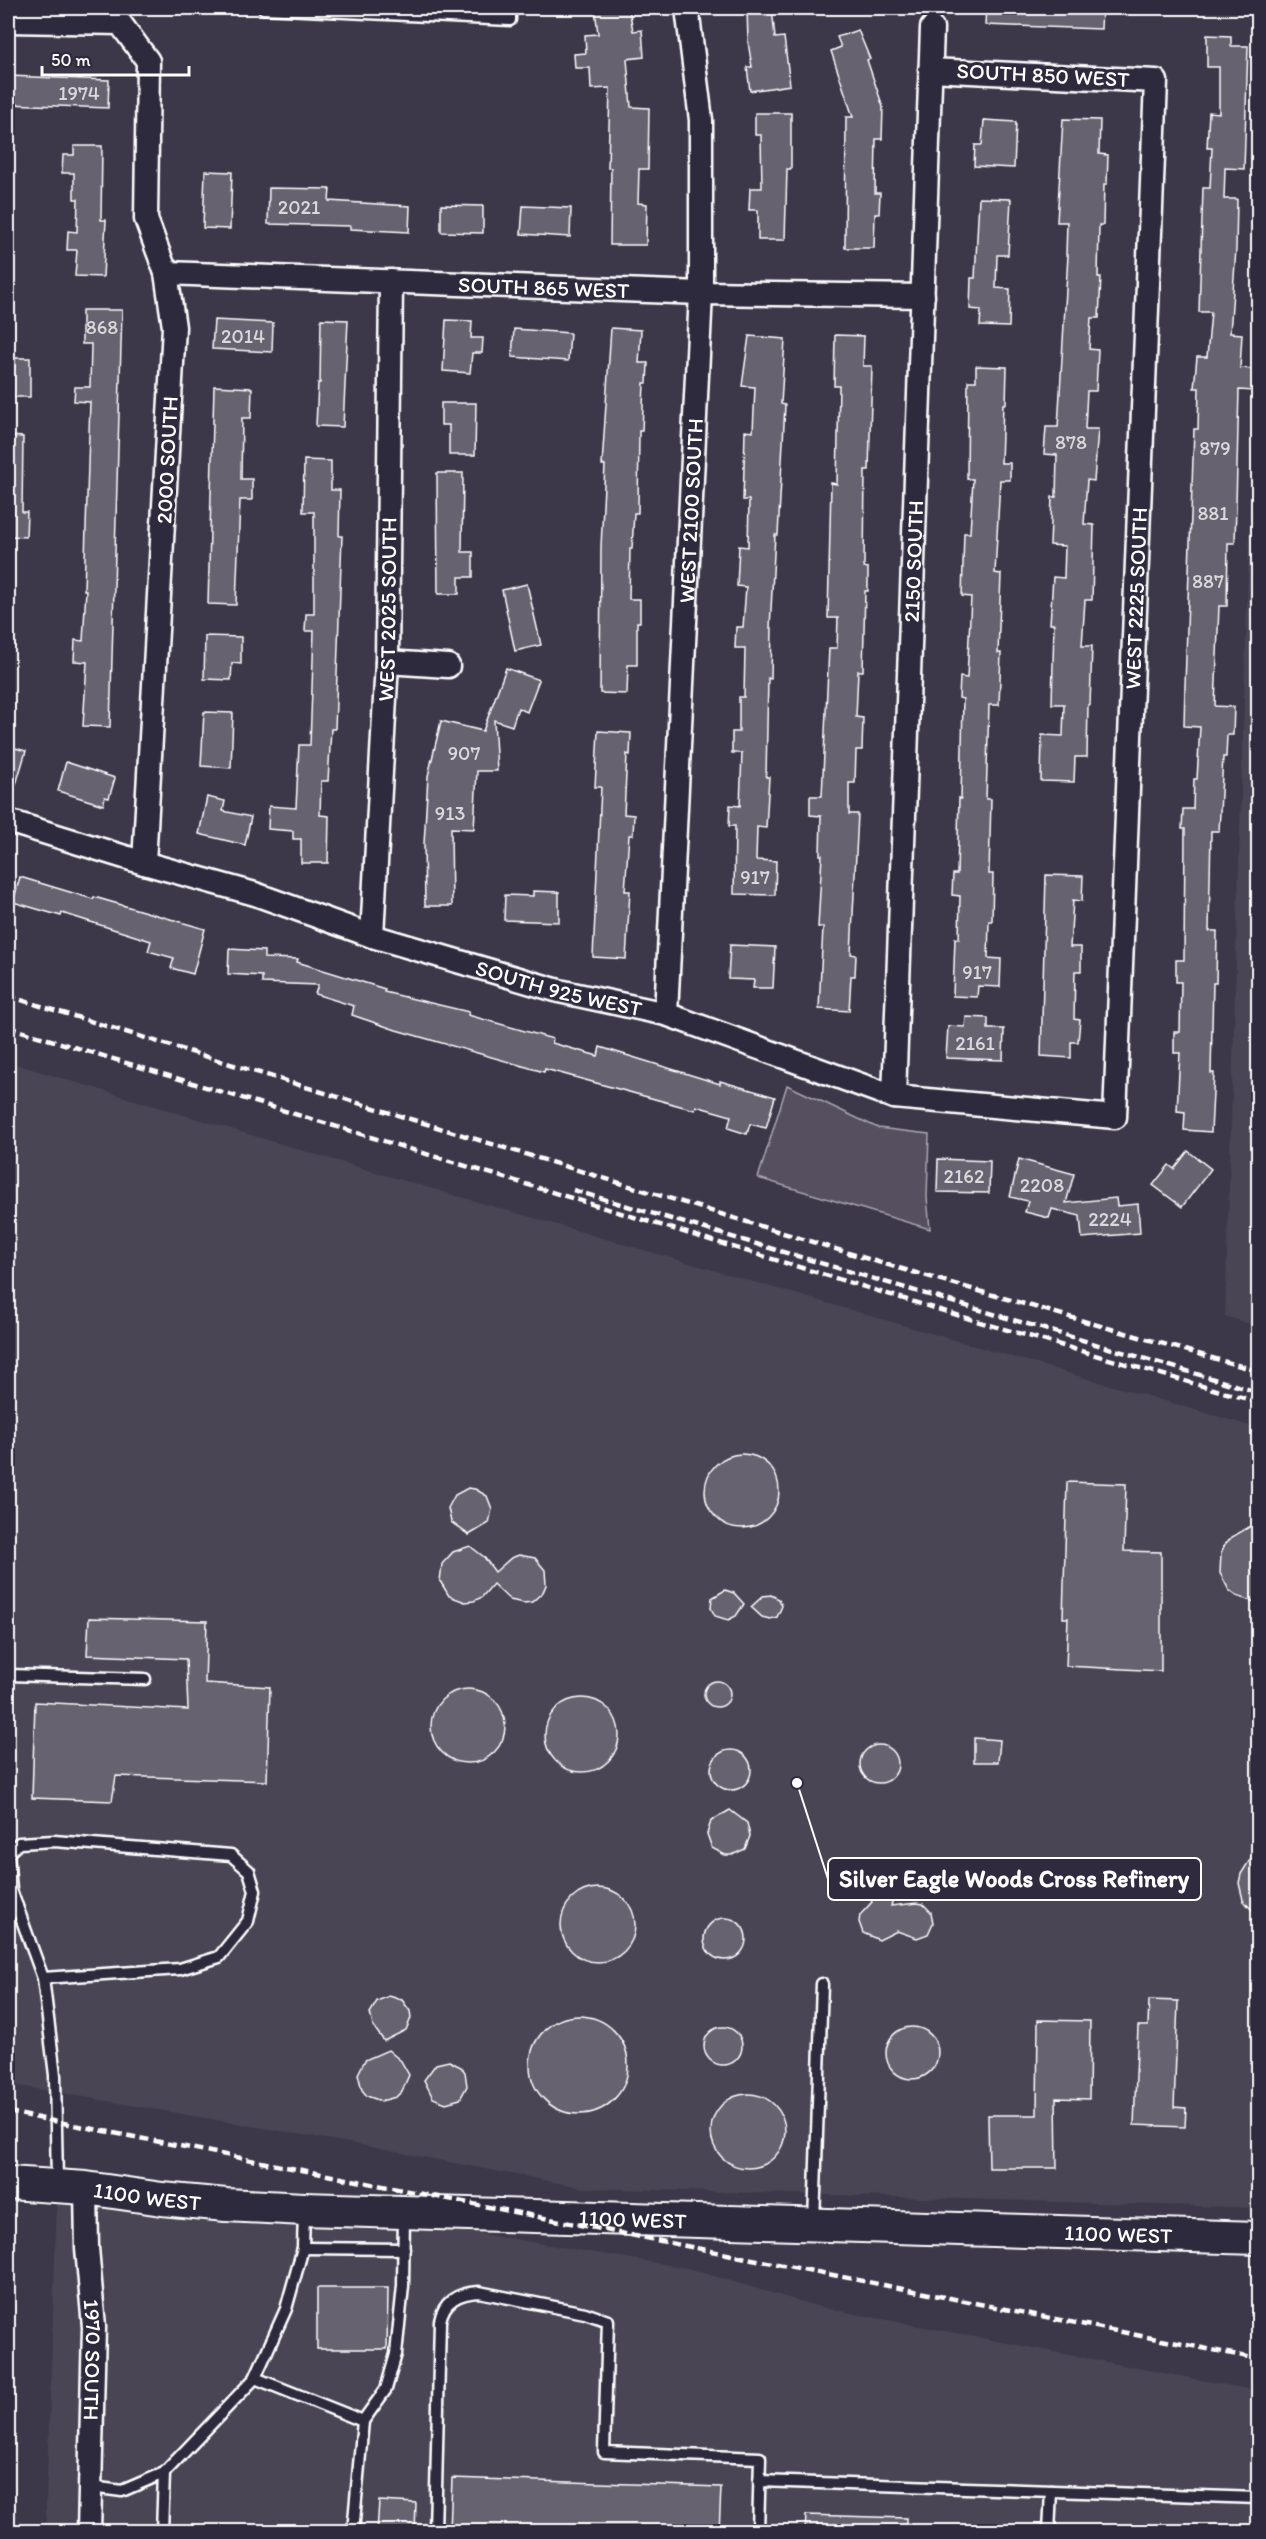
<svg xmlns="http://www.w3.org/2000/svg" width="1266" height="2539" font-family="Itim,sans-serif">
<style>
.built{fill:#494455}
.green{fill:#555060;stroke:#aaa8b0;stroke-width:1.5}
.building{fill:#666270;stroke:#fff;stroke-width:1.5}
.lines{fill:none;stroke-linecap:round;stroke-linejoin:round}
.lane-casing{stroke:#fff;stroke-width:15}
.street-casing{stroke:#fff;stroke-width:27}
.secondary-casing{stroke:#fff;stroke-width:36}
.lane{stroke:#2f2a3d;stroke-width:10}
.street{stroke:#2f2a3d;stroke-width:22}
.secondary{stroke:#2f2a3d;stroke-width:32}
.rail{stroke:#fff;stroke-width:4.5;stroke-dasharray:9 4.5;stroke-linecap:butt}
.labels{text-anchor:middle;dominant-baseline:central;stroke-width:6;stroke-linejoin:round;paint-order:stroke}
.number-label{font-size:20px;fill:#d9d8db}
.street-label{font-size:22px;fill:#fff;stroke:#2f2a3d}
.leader{fill:none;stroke:#fff;stroke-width:2}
.callout-dot{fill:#fff;stroke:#2f2a3d;stroke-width:2}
.callout{fill:#2f2a3d;stroke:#fff;stroke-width:2}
.callout-label{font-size:24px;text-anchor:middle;font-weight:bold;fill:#fff}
</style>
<rect width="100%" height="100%" fill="#3c3749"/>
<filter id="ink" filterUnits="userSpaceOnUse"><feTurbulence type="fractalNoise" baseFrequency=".0167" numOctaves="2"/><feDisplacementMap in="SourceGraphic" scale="12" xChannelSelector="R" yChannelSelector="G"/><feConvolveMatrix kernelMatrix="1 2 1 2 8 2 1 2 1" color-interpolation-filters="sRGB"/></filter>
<g filter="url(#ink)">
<g class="built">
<polygon points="1258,242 1258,1327 1225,1316"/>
<polygon points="8,1062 361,1168 1258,1428 1258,2208 584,2188 355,2144 8,2084"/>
<polygon points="57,2202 434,2226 687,2268 820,2307 1258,2391 1258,2531 45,2532"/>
</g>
<polygon class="green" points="787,1085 878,1128 929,1134 927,1197 930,1229 758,1178"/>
<g class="building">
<polygon points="595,8 629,8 633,31 642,30 644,57 627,59 631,107 649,108 648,169 639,169 638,203 647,204 646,245 610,245 611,168 608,168 610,88 591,89 590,68 575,68 574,54 586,53 585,35 598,34"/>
<polygon points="747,8 772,8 775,38 784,37 790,85 750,91 747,67 752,67 748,42"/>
<polygon points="986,8 1102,8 1101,29 985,25"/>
<polygon points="858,30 870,59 867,60 883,107 882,139 876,139 875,193 880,193 879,214 875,214 874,248 845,248 846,117 853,117 831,51 841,47 837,37"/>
<polygon points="1207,35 1231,36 1231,46 1248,46 1244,169 1225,168 1224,199 1237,199 1236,249 1230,333 1242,334 1240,368 1255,369 1254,391 1239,390 1235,543 1228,543 1227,606 1219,606 1215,706 1234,707 1233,735 1227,735 1226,757 1223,757 1219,831 1211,831 1209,931 1217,931 1216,983 1213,983 1211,1073 1214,1073 1211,1132 1184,1130 1185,1112 1177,1111 1180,1053 1174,1053 1174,1032 1180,1032 1181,982 1176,982 1176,960 1184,960 1185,829 1182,829 1183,809 1193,809 1194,779 1197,779 1200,727 1184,726 1185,685 1194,429 1198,429 1199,388 1194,388 1197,357 1207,357 1211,312 1199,312 1203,188 1210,188 1212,148 1207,148 1209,112 1219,113 1219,67 1207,67"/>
<polygon points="8,76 109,80 108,108 8,104"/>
<polygon points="755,113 791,113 791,169 787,169 785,240 758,240 758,210 749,210 750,188 762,188 761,135 755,135"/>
<polygon points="1063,119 1100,120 1099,154 1108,155 1107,184 1104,184 1103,225 1099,225 1098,277 1101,277 1099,318 1091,318 1089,349 1098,350 1096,391 1087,391 1085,429 1098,429 1094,481 1087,480 1084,524 1094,525 1092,600 1085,600 1082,646 1092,646 1090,705 1088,705 1087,757 1075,757 1074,782 1041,781 1042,735 1063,736 1064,704 1052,704 1054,624 1050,624 1053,577 1064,578 1065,546 1050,545 1052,497 1056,497 1057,455 1044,454 1046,427 1058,427 1068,255 1066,255 1067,222 1057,222"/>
<polygon points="984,120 1016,122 1014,168 974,166 975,145 982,145"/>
<polygon points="74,146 102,146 101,220 106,220 103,277 75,276 77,250 67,250 68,231 77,232 78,199 74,199 74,173 62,173 63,155 74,155"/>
<polygon points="205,171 232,172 230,229 203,228"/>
<polygon points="269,188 330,189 329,201 410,206 409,232 350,229 350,226 268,224"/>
<polygon points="979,198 1011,199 1008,255 997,255 996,288 1010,289 1009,327 980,326 981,310 970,309 971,278 975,278"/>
<polygon points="441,205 483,206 483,233 441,232"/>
<polygon points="523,206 571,208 570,237 521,234"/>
<polygon points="82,310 122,310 110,727 83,726 87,662 74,661 75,640 83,641 86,590 84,590 90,402 74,401 75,387 90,387 91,344 82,344"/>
<polygon points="321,319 348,320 343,427 316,426 318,383 320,383"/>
<polygon points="214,320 273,323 272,352 212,349"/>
<polygon points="446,320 472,321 471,338 483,338 482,353 472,353 470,373 443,371"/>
<polygon points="611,328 641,330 639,363 648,363 647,383 644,383 642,431 639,431 638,513 634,513 632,549 630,549 629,599 640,599 640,622 637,622 637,665 628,665 627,694 600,693 601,547 605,465 602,465"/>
<polygon points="514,329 570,333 568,361 512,357"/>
<polygon points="835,335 864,336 863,366 872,366 869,470 865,470 864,567 868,568 868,591 865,591 863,671 858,671 856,717 863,718 862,750 856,750 855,783 849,783 849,814 858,814 851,954 856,955 855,976 851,976 849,1011 819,1009 823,927 818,927 822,855 820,855 821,816 810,815 810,796 822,796 829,648 837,648 838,618 828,618 831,483 837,484 839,386 834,386"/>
<polygon points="749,336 785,339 781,404 785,405 778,535 775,535 770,628 772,628 771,679 768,678 766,777 769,777 766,828 757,827 756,860 776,861 775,895 734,894 735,826 729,826 730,805 740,806 742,753 732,753 732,732 739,732 739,697 744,697 745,648 735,648 736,627 743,627 746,587 737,586 739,546 748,547 749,500 743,500 744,468 745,431 753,432 755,387 742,386"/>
<rect x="8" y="358" width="22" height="39"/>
<polygon points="976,366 1007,367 1006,404 1003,404 1001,463 1010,463 1010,480 1000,480 995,573 1001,574 998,653 1001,653 999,705 989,705 986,799 991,799 989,874 993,874 992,921 989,921 988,958 1001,959 1000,987 978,986 977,997 953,996 955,938 959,939 960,896 952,895 953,874 957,874 959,798 961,799 963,699 959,698 960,677 967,678 971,597 962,596 964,533 970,533 973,479 967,479 968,381 976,381"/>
<polygon points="214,386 252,388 251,418 242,418 241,479 252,479 252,500 240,500 236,605 208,604"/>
<polygon points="441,403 476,403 475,455 449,455 449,425 441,425"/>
<polygon points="8,436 23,437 22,512 27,512 26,537 8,536"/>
<polygon points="304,460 331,461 331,490 340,490 339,536 342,536 335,729 331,729 328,781 321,781 320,815 329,816 328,863 301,863 301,839 293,839 293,831 268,829 269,806 296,808 299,745 310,745 314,631 305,631 306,614 314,614 314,512 303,512"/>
<polygon points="437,473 463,473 462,552 473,552 473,577 459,577 459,594 438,594"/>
<polygon points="527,584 541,645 515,651 502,590"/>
<polygon points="205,636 241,637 241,664 232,663 231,680 204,679"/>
<polygon points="506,668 539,680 527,712 518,708 512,726 494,720 497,771 477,771 474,829 451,828 452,906 425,906 424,844 428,776 441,721 483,731"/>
<polygon points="204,712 233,713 231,768 201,766"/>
<polygon points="598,731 631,733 630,755 627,754 624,814 634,815 633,835 629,835 625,891 630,891 626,959 593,957 601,787 595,787"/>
<polygon points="8,746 26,751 11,801 8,800"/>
<polygon points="66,762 115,778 109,798 105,797 103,805 58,791"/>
<polygon points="207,797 225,801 223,811 251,817 245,845 199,834"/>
<polygon points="1046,875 1083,876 1082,901 1073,900 1070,947 1081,947 1081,971 1075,971 1074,1019 1080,1020 1078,1042 1071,1042 1071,1058 1041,1056"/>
<polygon points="20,877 93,899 94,897 205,929 193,974 171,968 174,958 148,951 151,941 62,913 61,916 13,902"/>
<polygon points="533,891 559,892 559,922 504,920 505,895 533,896"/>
<polygon points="730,945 775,947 773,988 753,988 754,980 728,979"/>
<polygon points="229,949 264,951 264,958 298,959 297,962 385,989 384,992 469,1012 468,1015 553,1039 552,1043 598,1056 600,1047 720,1084 720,1081 775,1097 766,1128 750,1124 747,1134 728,1128 731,1116 696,1106 695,1110 545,1069 544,1072 396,1030 352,1015 354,1006 315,994 318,985 262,983 262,976 228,974"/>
<polygon points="966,1017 988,1018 988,1029 1004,1029 1003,1060 946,1058 948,1026 965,1027"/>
<polygon points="1188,1151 1211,1169 1182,1207 1153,1185 1169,1165 1174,1169"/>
<polygon points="938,1159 990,1161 989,1193 937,1192"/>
<polygon points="1019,1159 1074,1174 1066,1203 1116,1198 1117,1206 1138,1204 1140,1233 1082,1238 1080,1216 1052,1209 1049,1218 1025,1212 1028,1201 1010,1197"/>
<circle cx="742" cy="1491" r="37"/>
<polygon points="1067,1482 1126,1484 1124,1551 1161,1552 1161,1671 1066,1666 1068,1618 1063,1618"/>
<polygon points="468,1488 475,1489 487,1496 492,1509 489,1523 469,1535 451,1522 448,1508 455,1495"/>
<polygon points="1249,1527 1258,1527 1258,1603 1237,1596 1229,1590 1220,1573 1221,1553 1225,1544 1232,1537"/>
<polygon points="470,1546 484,1557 495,1572 511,1558 519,1555 535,1558 545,1570 546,1585 543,1592 532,1602 524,1603 510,1600 493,1584 482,1597 474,1601 465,1602 449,1596 440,1581 442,1564 453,1552"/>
<polygon points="725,1590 734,1593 744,1604 736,1616 728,1620 715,1616 711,1608 712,1598"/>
<polygon points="771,1595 779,1599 782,1606 777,1617 770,1619 762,1617 751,1607 763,1596"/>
<polygon points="89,1618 207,1621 205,1683 270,1687 267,1781 116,1776 112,1801 32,1798 35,1702 188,1710 186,1659 87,1655"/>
<circle cx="717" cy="1694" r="13"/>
<circle cx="468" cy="1726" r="37"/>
<circle cx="582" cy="1735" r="37"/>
<polygon points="974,1738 1000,1740 998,1762 974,1762"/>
<circle cx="879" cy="1764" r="19"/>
<circle cx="731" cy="1770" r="20"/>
<polygon points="730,1810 747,1823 750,1836 745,1849 732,1855 725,1855 712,1848 707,1834 711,1821"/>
<polygon points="1258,1847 1258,1917 1243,1900 1239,1883 1241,1874"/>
<polygon points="876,1862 888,1863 897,1871 899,1877 891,1906 917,1903 923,1904 931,1912 933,1923 928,1934 917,1938 897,1931 879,1940 863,1933 859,1922 860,1915 872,1902 863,1880 867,1869"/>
<circle cx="598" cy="1925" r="37"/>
<circle cx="725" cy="1939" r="21"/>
<polygon points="389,1996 402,2000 410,2011 411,2018 406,2030 384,2041 373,2026 370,2013 377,2001"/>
<polygon points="1149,2000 1178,2001 1174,2107 1186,2108 1185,2127 1134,2125 1138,2026 1148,2026"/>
<circle cx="579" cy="2065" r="49"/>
<polygon points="1038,2020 1090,2021 1089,2099 1056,2098 1057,2168 989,2168 988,2115 1037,2115"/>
<circle cx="723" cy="2046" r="19"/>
<circle cx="912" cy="2053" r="26"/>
<polygon points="388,2050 401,2061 409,2075 402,2091 396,2097 381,2101 367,2096 362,2090 358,2074 365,2060"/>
<polygon points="449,2061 461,2067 465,2072 467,2086 460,2099 446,2103 433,2098 424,2080 436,2064"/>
<circle cx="748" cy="2131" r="37"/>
<polygon points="317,2288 388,2288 387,2349 317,2349"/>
<polygon points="452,2478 721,2487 719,2532 450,2532"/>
<polygon points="379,2501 416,2503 415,2532 377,2532"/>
<polygon points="806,2515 906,2518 906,2532 805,2532"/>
</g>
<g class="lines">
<g class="lane-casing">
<g id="lane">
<polyline points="263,8 510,20 510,8"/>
<polyline points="8,1675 145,1679"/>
<polyline points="8,1917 17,1906"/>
<polyline points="43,1978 180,1969 219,1957 248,1921 255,1891 249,1871 231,1855 54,1841 19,1843 8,1853 11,1890 43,1978 55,2075 57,2182"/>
<polyline points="814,2223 822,1984"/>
<polyline points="303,2248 404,2249"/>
<polyline points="255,2378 363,2421"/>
<polyline points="759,2481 1258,2498"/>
<polyline points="91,2487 122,2491 164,2473 255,2378 286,2309 303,2248 304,2212"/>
<polyline points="162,2532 164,2473"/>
<polyline points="353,2532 363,2421 386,2389 396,2354 403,2286 404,2214"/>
<path d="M435 2532 440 2321C444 2300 459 2293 479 2292L585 2313 608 2321 604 2452 760 2458 758 2532"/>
<polyline points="1049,2532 1051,2491"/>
</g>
</g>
<g class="street-casing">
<g id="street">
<polyline points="8,21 120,23 148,61 146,219 166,273 174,327 144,863"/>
<path id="s1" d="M166 273 701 293 923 296"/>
<polyline points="387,662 448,666"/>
<path id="s2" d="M8 821 144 863 255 894 372 936 559 991 666 1014 894 1097 1115 1117 1156 81 930 70"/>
<path id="s3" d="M372 936 387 662 391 281"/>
<path id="s4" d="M666 1014 701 293V120L687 8"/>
<path id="s5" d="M894 1097 932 28"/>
<path id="s6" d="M86 2188 87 2248 94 2327 89 2532"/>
</g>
</g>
<g class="secondary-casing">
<g id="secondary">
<path id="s7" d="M8 2183 86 2188 162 2199 226 2205 304 2209 1258 2238"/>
</g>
</g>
<use href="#lane" class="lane"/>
<use href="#street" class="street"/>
<use href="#secondary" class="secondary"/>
<g class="rail">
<polyline points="8,996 878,1262 1258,1371"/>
<polyline points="8,1027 980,1322 1258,1402"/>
<polyline points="573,1190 1258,1392"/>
<polyline points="8,2112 1258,2359"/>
</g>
</g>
</g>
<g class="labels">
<g class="number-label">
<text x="79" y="93">1974</text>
<text x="299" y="207">2021</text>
<text x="102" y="327">868</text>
<text x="243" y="336">2014</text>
<text x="1071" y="442">878</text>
<text x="1215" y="448">879</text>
<text x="1213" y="513">881</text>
<text x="1208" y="581">887</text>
<text x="464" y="753">907</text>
<text x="450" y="813">913</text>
<text x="755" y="877">917</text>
<text x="977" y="972">917</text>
<text x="975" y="1043">2161</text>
<text x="964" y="1176">2162</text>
<text x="1042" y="1185">2208</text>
<text x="1110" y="1219">2224</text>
</g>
<g class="street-label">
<text transform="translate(1043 75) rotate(3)">SOUTH 850 WEST</text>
<text stroke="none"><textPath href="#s1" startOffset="378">SOUTH 865 WEST</textPath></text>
<text transform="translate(167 460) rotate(-87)">2000 SOUTH</text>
<text stroke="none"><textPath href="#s4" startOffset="504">WEST 2100 SOUTH</textPath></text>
<text stroke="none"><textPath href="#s5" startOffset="536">2150 SOUTH</textPath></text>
<text stroke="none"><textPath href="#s2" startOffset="1670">WEST 2225 SOUTH</textPath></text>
<text stroke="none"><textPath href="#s3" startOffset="327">WEST 2025 SOUTH</textPath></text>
<text stroke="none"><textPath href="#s2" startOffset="576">SOUTH 925 WEST</textPath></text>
<text stroke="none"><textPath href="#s7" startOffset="140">1100 WEST</textPath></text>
<text stroke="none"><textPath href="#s7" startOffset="626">1100 WEST</textPath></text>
<text stroke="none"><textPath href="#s7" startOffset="1112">1100 WEST</textPath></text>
<text stroke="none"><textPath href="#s6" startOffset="172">1970 SOUTH</textPath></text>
</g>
</g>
<path class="leader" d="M797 1783L828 1879"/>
<circle class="callout-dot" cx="797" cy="1783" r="6"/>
<rect class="callout" x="828" y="1858" width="373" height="42" rx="6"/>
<g class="callout-label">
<text x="1014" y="1887">Silver Eagle Woods Cross Refinery</text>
</g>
<rect width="1266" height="2539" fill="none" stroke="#2f2a3d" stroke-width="30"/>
<rect x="15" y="15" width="1236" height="2509" fill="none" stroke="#fff" stroke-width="2" filter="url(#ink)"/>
<path d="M42 66v9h147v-9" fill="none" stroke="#ffffff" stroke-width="3"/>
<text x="51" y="66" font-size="18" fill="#ffffff" stroke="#2f2a3d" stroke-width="4.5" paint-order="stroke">50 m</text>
</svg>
